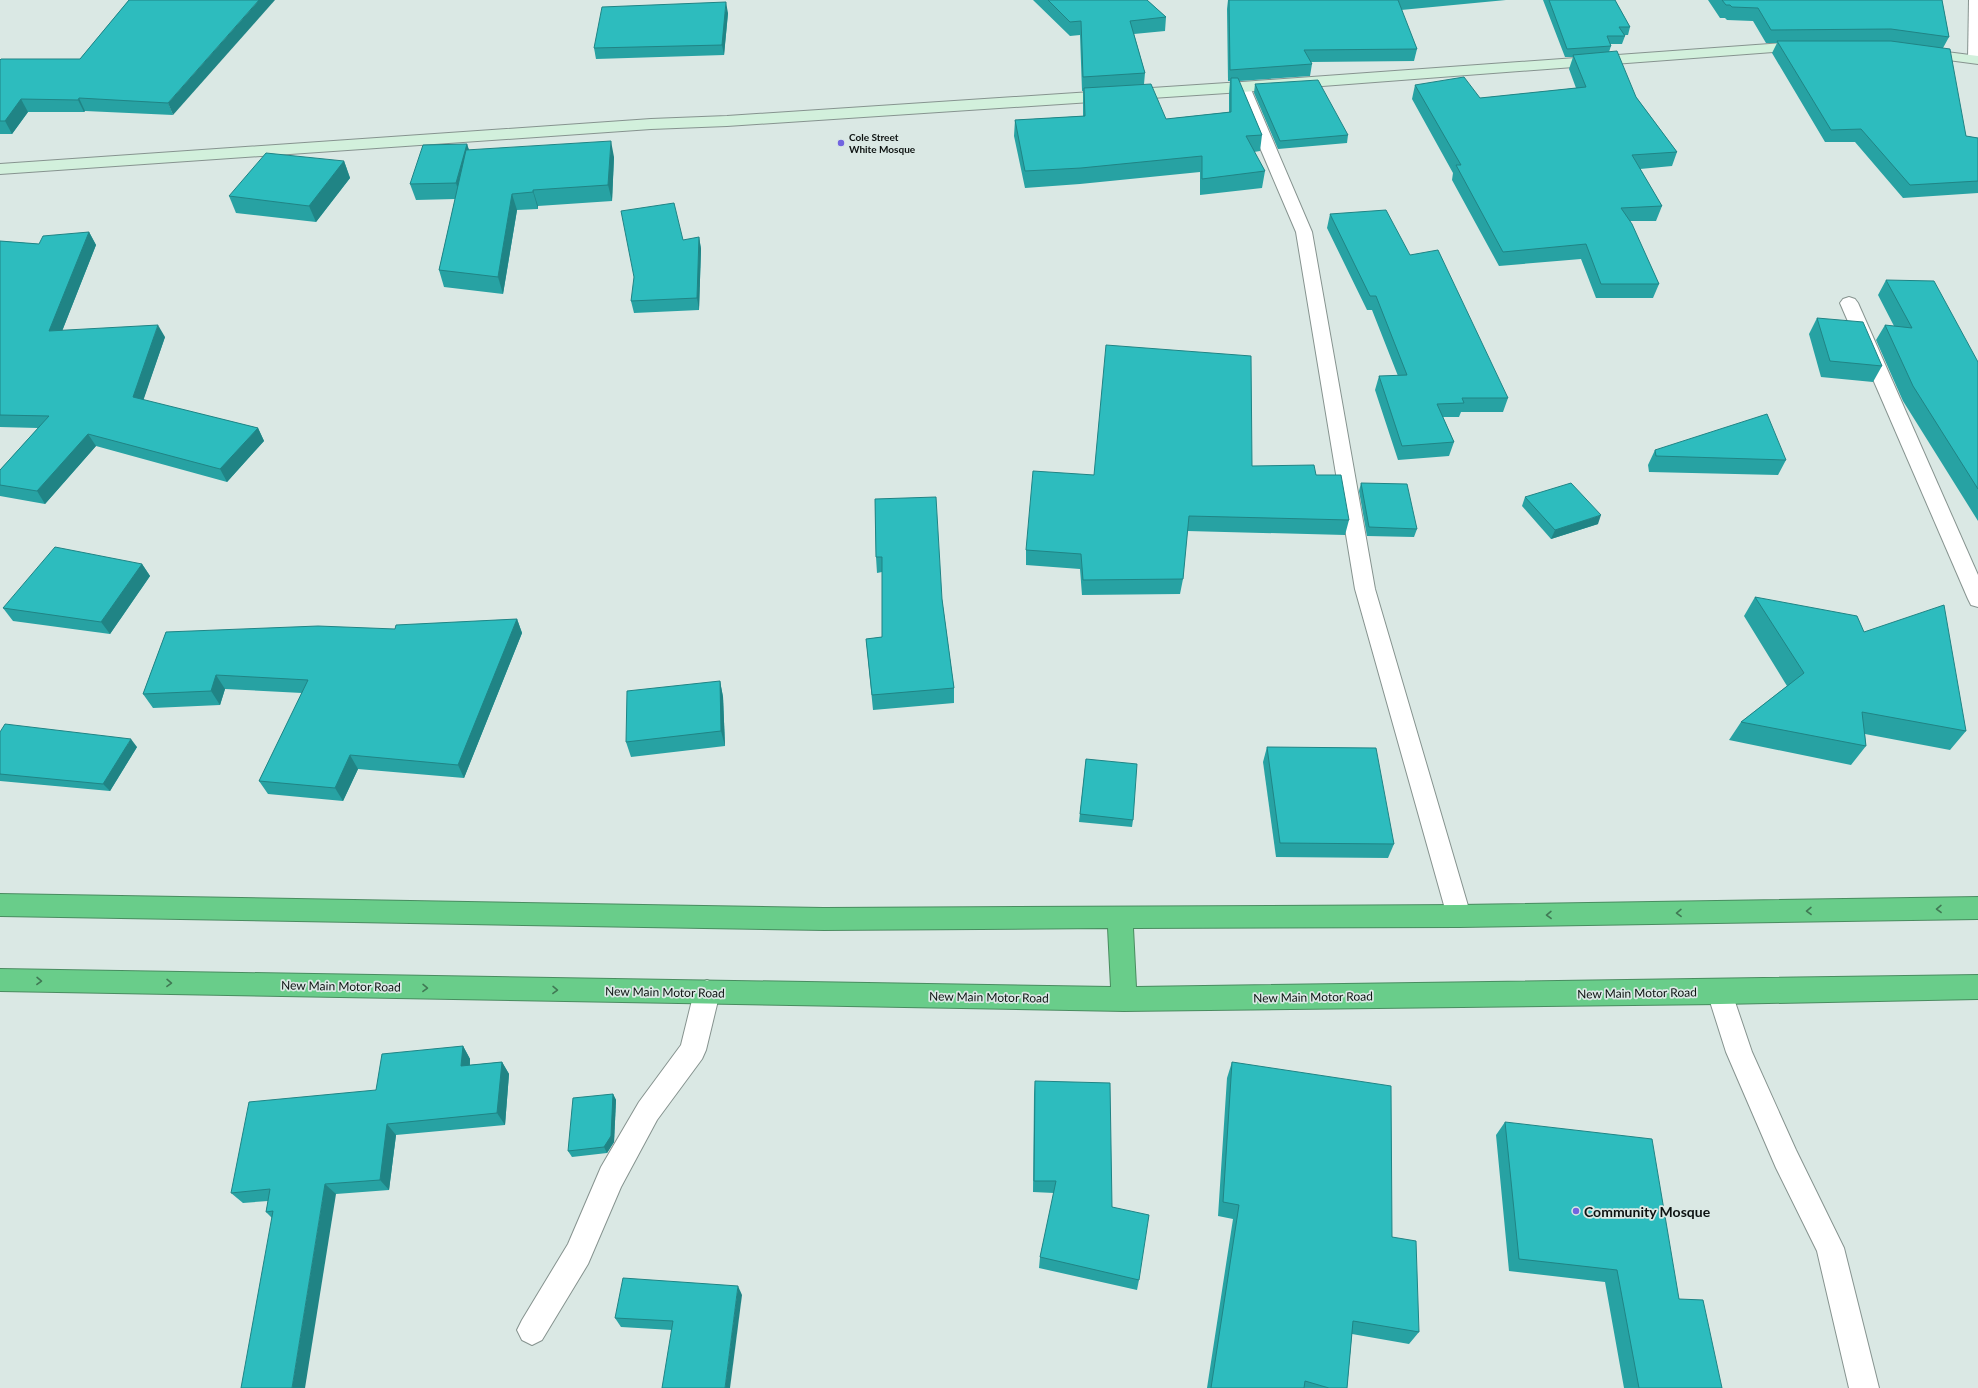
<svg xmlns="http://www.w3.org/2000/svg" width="1978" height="1388" font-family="Lato,sans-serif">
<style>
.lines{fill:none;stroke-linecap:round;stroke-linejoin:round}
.street-casing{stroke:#86938f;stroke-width:2}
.secondary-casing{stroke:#86938f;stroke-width:2}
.highway-casing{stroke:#498c60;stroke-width:2}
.street{fill:#fff;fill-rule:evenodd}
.secondary{fill:#d2f0dc;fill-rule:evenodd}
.highway{fill:#69cd8a;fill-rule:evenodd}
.wall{fill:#27a2a3}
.shaded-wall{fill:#208485}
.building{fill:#2dbcbe;stroke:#208485}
.oneway{stroke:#407954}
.poi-dot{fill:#7265e0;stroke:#dae8e4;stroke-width:1.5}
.labels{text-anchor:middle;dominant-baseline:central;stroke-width:3.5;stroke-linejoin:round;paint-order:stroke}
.far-poi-label{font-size:10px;font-weight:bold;fill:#0d1211;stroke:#dae8e4;text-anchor:start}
.street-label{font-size:12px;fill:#0d1211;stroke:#dae8e4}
.near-poi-label{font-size:14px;font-weight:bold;fill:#0d1211;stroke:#dae8e4;text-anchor:start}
</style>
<rect width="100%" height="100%" fill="#dae8e4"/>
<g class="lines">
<g class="street-casing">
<g id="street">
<polygon points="1969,0 1978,0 1978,63 1970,62 1968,59"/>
<polygon points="1242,82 1247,84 1250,87 1312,232 1375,589 1471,916 1468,924 1459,927 1450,924 1447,916 1355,589 1296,232 1234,87 1237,84"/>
<polygon points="1849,297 1855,299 1858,303 1978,575 1978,607 1971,605 1968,599 1840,303 1843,299"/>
<polygon points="707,980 716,984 720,992 706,1050 702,1059 657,1120 621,1187 588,1264 542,1340 532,1345 522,1340 517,1330 522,1320 568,1244 601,1167 639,1102 681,1045 694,992 698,984"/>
<polygon points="1720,980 1729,984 1752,1052 1796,1150 1844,1248 1879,1388 1849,1388 1817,1251 1776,1168 1726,1052 1707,992 1711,984"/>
</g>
</g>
<g class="secondary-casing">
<g id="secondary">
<polygon points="1785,43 1810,45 1812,48 1810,51 1785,51 1242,92 727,126 651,129 0,174 0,164 651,119 727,116 1242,82"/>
<polygon points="1923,49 1978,56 1978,64 1918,56 1916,53 1918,50"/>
</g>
</g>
<g class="highway-casing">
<polygon id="highway" points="0,894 824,908 1459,905 1978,897 1978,919 1459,927 1133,928 1136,987 1978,975 1978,999 1720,1004 1124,1011 0,991 0,969 1111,987 1108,928 824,930 0,916"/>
</g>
<use href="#street" class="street"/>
<use href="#secondary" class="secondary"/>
<use href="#highway" class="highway"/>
</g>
<g class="wall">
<polygon points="129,0 173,115 85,111 84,112 28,112 12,134 0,134 0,60 80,59"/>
<polygon points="1033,0 1147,0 1166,17 1165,31 1134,34 1145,73 1144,84 1166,119 1229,112 1229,94 1230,81 1228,81 1227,9 1228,0 1506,0 1401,10 1417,49 1414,61 1311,62 1312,64 1310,76 1239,81 1262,135 1260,151 1254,152 1265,171 1262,188 1200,195 1200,172 1080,184 1025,188 1014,136 1015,120 1083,116 1083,91 1082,91 1080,35 1070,36"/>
<polygon points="1543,0 1615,0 1630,27 1628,35 1624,35 1625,36 1622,44 1610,44 1611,46 1609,52 1636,97 1677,152 1672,166 1640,169 1662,206 1656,221 1630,221 1659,284 1653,298 1596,298 1581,259 1499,266 1452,180 1453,173 1412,99 1415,85 1480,98 1576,88 1569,69 1573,57 1565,57"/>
<polygon points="1708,0 1942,0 1949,37 1943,48 1966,136 1978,138 1978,193 1903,198 1855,142 1825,142 1772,53 1777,43 1766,43 1753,21 1727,20 1725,18 1720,18"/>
<polygon points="728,13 724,55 596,59 594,48"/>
<polygon points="1255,84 1348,135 1347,143 1278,149 1254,93"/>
<polygon points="467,144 469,150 614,157 612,201 538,206 538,209 517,210 503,294 444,287 439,270 455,199 416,200 410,184"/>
<polygon points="344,161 350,178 316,222 236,213 229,196"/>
<polygon points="1330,214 1410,255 1508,398 1503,412 1461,412 1459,417 1443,417 1454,442 1449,456 1398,460 1375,390 1379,376 1398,376 1372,310 1367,310 1327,228"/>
<polygon points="89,232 96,245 62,331 165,337 143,400 258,428 264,441 227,482 96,446 45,504 0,496 0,470 38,428 0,427 0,241 39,244"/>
<polygon points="699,237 701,249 699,310 634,313 631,301"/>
<polygon points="1886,280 1978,362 1978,521 1903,401 1876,340 1885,325 1894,326 1878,295"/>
<polygon points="1817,318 1882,366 1873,382 1821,377 1809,334"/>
<polygon points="1655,450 1786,460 1778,475 1649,472 1648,465"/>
<polygon points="1252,466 1316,475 1349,520 1345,535 1187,531 1183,579 1180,594 1082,595 1080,569 1026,565 1026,550 1094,475"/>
<polygon points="1361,483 1417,529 1414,537 1367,536 1359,491"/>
<polygon points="1525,497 1598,524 1551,539 1522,506"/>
<polygon points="875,499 942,599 954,688 954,703 873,710 866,639 882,637 882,572 877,573 876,557"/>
<polygon points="142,564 150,576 110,634 13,621 3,608"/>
<polygon points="1755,597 1864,632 1966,731 1950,750 1865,734 1866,746 1851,765 1729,740 1741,722 1787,686 1744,616"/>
<polygon points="517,619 522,633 464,778 358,769 343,801 268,794 259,781 302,693 225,689 220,705 153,708 143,694 166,632 395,629"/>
<polygon points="720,681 723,697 725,746 631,757 626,742"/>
<polygon points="0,732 137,747 110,791 0,781"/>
<polygon points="1267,747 1394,844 1388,858 1276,857 1263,762"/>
<polygon points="1086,759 1133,820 1132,827 1079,822"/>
<polygon points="463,1046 470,1059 470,1065 502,1062 509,1074 505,1125 396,1135 389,1190 336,1194 272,1218 266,1212 268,1201 243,1203 231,1193 376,1090"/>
<polygon points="1232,1062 1392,1237 1419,1332 1409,1344 1352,1334 1347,1388 1207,1388 1233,1219 1218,1216 1227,1078"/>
<polygon points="1035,1081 1139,1280 1137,1290 1039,1268 1040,1257 1054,1193 1033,1192 1034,1094"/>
<polygon points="613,1094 616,1100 614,1142 607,1153 572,1157 568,1151"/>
<polygon points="1505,1122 1679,1299 1722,1388 1624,1388 1605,1282 1509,1271 1496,1135"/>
<polygon points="742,1295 672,1330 621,1327 615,1318"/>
</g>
<g class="shaded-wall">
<polygon points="259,0 275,0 173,115 168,103"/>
<polygon points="726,2 728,13 724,55 722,45"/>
<polygon points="79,98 85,111 84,112 78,100"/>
<polygon points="21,99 28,112 12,134 5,121"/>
<polygon points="611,141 614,157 612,201 608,185"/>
<polygon points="467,144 472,160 461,199 456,183"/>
<polygon points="344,161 350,178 316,222 309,206"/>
<polygon points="533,190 538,206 538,209 533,192"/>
<polygon points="512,194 517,210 503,294 498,277"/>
<polygon points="89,232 96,245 57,344 49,331"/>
<polygon points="699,237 701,249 699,310 697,298"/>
<polygon points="158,325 165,337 140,410 133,397"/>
<polygon points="258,428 264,441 227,482 220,469"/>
<polygon points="88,434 96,446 45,504 37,491"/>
<polygon points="1601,515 1598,524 1551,539 1555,530"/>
<polygon points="142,564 150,576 110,634 101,622"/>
<polygon points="517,619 522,633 464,778 458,765"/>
<polygon points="216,675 225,689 220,705 211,691"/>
<polygon points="720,681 723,697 725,746 721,731"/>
<polygon points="131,739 137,747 110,791 103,784"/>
<polygon points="350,755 358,769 343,801 335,788"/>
<polygon points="463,1046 470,1059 469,1078 461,1066"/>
<polygon points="502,1062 509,1074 505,1125 497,1113"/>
<polygon points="613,1094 616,1100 614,1142 607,1153 604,1147"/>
<polygon points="387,1124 396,1135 389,1190 380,1180"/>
<polygon points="325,1184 336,1194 305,1388 292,1388"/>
<polygon points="738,1286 742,1295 730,1388 725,1388"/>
</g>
<g class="building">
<polygon points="129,0 259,0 168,103 79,98 78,100 21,99 5,121 0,121 0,60 1,59 80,59"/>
<polygon points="1048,0 1147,0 1166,17 1130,21 1145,73 1083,77 1081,21 1070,22"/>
<polygon points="1229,0 1398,0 1417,49 1304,50 1312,64 1230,70"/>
<polygon points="1549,0 1615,0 1630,27 1619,27 1625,36 1607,36 1611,46 1567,49"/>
<polygon points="1722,0 1942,0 1949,37 1891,29 1771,30 1758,8 1732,7 1730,5 1726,5"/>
<polygon points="726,2 722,45 594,48 602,7"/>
<polygon points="1777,41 1891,41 1950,49 1966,136 1978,138 1978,181 1910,185 1861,129 1831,130"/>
<polygon points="1617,51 1636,97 1677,152 1632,155 1662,206 1621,208 1632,224 1659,284 1601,284 1586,244 1503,252 1456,165 1461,165 1415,85 1464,77 1480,98 1586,87 1573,55"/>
<polygon points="1231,78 1238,78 1262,135 1246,136 1265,171 1202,179 1202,156 1081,168 1025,171 1015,120 1085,116 1084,88 1151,84 1166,119 1231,112"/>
<polygon points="1318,80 1348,135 1280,141 1255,84"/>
<polygon points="611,141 608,185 533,190 533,192 512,194 498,277 439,270 466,150"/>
<polygon points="467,144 456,183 410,184 423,145"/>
<polygon points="266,153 344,161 309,206 229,196"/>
<polygon points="674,203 683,240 699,237 697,298 631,301 634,277 621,211"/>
<polygon points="1386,210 1410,255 1438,250 1508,398 1462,398 1464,403 1437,404 1454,442 1402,446 1379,376 1407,375 1376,296 1370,296 1330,214"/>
<polygon points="89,232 49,331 158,325 133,397 258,428 220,469 88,434 37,491 0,485 0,470 49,416 0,415 0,241 39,244 43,236"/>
<polygon points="1886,280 1934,281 1978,362 1978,489 1913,386 1885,325 1912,328"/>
<polygon points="1817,318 1863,322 1882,366 1830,361"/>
<polygon points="1106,345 1251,356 1252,466 1314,465 1316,475 1341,475 1349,520 1189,516 1183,579 1083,580 1081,554 1026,550 1033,471 1094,475"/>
<polygon points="1767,414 1786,460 1656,456 1655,450"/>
<polygon points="1361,483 1407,484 1417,529 1369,527"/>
<polygon points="1571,483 1601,515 1555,530 1525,497"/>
<polygon points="936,497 942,599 954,688 872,695 866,639 882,637 882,557 876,557 875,499"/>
<polygon points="55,547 142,564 101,622 3,608"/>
<polygon points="1755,597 1857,616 1864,632 1944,605 1966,731 1862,712 1866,746 1741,722 1804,673"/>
<polygon points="517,619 458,765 350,755 335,788 259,781 308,680 216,675 211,691 143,694 166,632 318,626 395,629 396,625"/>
<polygon points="720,681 721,731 626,742 627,691"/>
<polygon points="5,724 131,739 103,784 0,774 0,732"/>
<polygon points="1267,747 1376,748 1394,844 1280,843"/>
<polygon points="1086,759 1137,764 1133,820 1080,814"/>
<polygon points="463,1046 461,1066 502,1062 497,1113 387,1124 380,1180 325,1184 292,1388 241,1388 273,1211 266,1212 270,1189 231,1193 249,1102 376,1090 382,1054"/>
<polygon points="1232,1062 1391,1086 1392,1237 1416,1241 1419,1332 1353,1321 1347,1388 1329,1388 1305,1381 1304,1388 1211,1388 1239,1205 1223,1202"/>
<polygon points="1035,1081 1110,1083 1112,1207 1149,1215 1139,1280 1040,1257 1056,1181 1034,1181"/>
<polygon points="613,1094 611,1136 604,1147 568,1151 573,1098"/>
<polygon points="1505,1122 1652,1139 1679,1299 1703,1300 1722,1388 1639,1388 1617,1270 1519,1259"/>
<polygon points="623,1278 738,1286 725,1388 662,1388 673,1321 615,1318"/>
</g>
<defs><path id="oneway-chevron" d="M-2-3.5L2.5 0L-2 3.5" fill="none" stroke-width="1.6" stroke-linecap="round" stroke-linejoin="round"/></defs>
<g class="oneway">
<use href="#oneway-chevron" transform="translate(1939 909) rotate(179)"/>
<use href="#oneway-chevron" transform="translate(1809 911) rotate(179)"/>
<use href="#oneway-chevron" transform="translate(1679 913) rotate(179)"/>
<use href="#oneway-chevron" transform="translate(1549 915) rotate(179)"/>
<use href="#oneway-chevron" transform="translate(39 981) rotate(1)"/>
<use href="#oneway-chevron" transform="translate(169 983) rotate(1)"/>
<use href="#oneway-chevron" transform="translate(425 988) rotate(1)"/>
<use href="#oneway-chevron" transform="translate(555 990) rotate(1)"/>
</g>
<g class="poi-dot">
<circle cx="841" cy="143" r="4"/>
<circle cx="1576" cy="1211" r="4"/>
</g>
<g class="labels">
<g class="far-poi-label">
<text x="849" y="137">Cole Street<tspan x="849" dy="12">White Mosque</tspan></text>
</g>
<g class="street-label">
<text transform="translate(341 986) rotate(1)">New Main Motor Road</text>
<text transform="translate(665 992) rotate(1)">New Main Motor Road</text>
<text transform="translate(1637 993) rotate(-1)">New Main Motor Road</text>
<text transform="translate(989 997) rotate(1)">New Main Motor Road</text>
<text transform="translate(1313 997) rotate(-1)">New Main Motor Road</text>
</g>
<g class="near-poi-label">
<text x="1584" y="1211">Community Mosque</text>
</g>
</g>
</svg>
